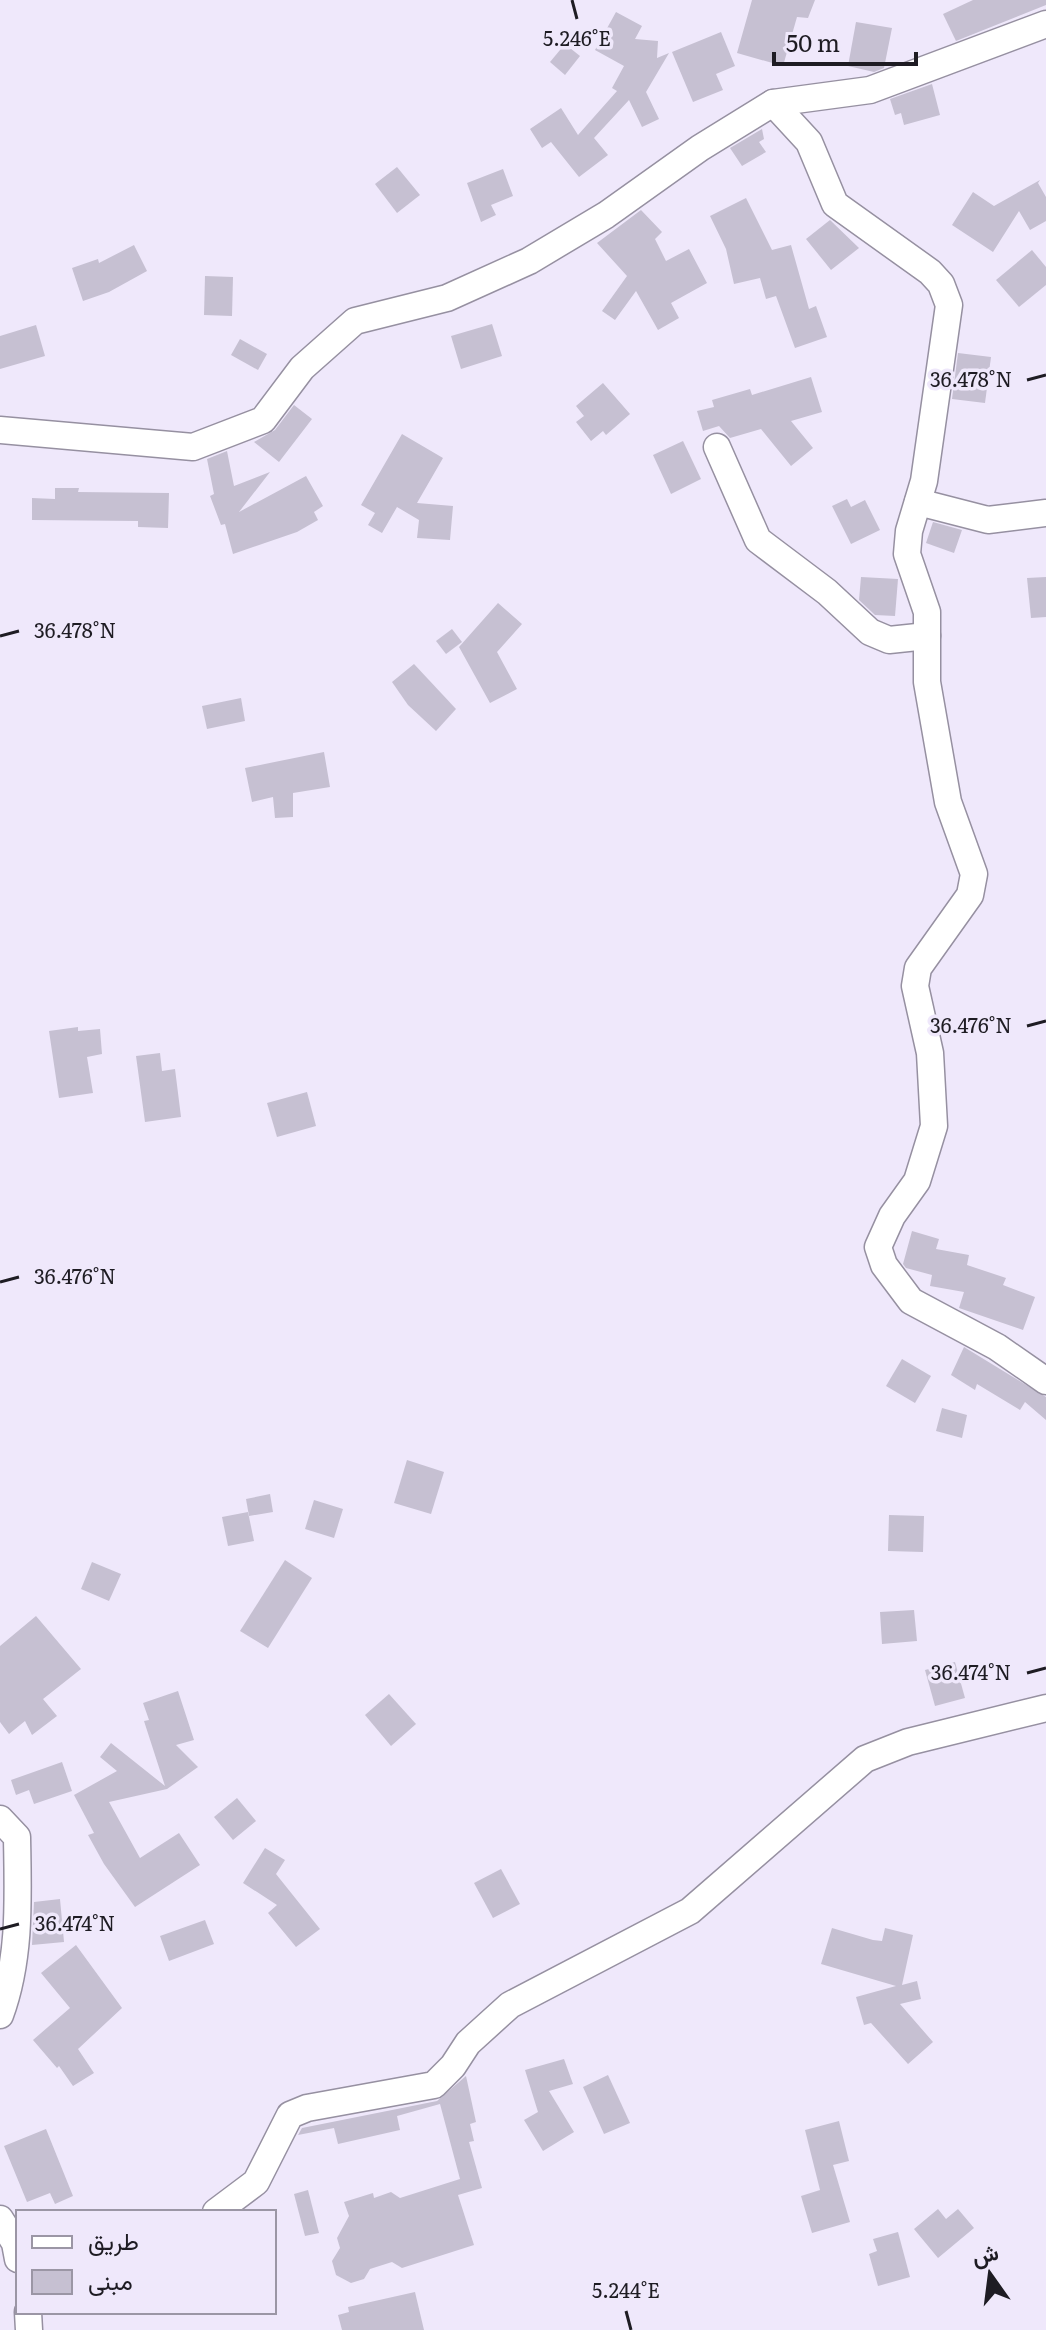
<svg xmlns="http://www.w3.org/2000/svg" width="1046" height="2330" font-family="Literata,Vazirmatn,serif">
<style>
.building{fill:#c6c0d2}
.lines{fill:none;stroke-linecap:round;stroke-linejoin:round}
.minor-casing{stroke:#9690a1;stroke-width:29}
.minor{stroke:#fff;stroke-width:26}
.ticks{fill:none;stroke:#1e1c23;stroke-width:3}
.ticks-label{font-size:20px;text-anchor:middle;fill:#1e1c23;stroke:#efe8fb;stroke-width:7;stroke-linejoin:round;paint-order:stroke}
</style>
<rect width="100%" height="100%" fill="#efe8fb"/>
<g class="building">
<polygon points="752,0 815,0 808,18 797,17 783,66 737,53"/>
<polygon points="973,0 1046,0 1046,5 956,41 943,14"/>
<polygon points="616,12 642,26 635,39 658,41 657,58 669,53 646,92 659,119 642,127 629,100 594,138 608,155 579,177 551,142 542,148 530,129 561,108 578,135 617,91 612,88 624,66 595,50"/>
<polygon points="856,22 892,28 884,68 874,72 848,66"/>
<polygon points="721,32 735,66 716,74 723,90 693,102 672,52"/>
<polygon points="565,44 580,56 565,75 550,62"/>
<polygon points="932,84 940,115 904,125 901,113 895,115 890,99"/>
<polygon points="762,129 764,139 759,142 766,152 742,166 730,148"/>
<polygon points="397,167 420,195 397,213 375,184"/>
<polygon points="503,169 513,196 491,205 496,215 481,222 467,183"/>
<polygon points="1040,180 1038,183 1046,197 1046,221 1030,230 1019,211 993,252 952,225 973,192 994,206"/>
<polygon points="746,198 772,250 791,245 809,309 816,306 827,337 795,348 776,296 766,299 760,278 734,284 726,249 710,216"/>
<polygon points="641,210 662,232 655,239 666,261 689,249 707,283 671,303 679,318 658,330 636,291 615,320 602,311 627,276 597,243"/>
<polygon points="830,220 859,248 831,270 806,239"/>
<polygon points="134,245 147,271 109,292 83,301 72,268 98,259 99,263"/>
<polygon points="1032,250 1046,267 1046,285 1019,307 996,280"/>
<polygon points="205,276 233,277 232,316 204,315"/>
<polygon points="492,324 502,356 461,369 451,336"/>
<polygon points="36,325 45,356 0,369 0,336"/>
<polygon points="240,339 267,354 258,370 231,355"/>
<polygon points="958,353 991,357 985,403 952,399"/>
<polygon points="811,377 822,412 791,421 813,448 791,466 761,429 730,438 719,426 703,431 697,411 714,407 712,400 750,389 752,395"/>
<polygon points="603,383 630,414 606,435 603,431 591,441 576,422 584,416 576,406"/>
<polygon points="294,405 312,419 279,462 254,442 275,430"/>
<polygon points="402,434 443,458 417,503 453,506 450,540 417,538 419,520 397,507 382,533 368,525 375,513 361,505"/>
<polygon points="683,441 701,479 671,494 653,455"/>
<polygon points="227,451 234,486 270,472 239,512 306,476 323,506 314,512 318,520 297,532 233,554 225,524 221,525 210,496 214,494 207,459"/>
<polygon points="55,488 79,488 78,492 169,493 168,528 138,527 138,521 32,520 32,498 55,499"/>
<polygon points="847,499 851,507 865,500 880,530 851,544 832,506"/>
<polygon points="933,522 962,530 954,553 926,543"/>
<polygon points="861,577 898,579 895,616 875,615 859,600"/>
<polygon points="1046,577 1046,617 1031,618 1027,578"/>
<polygon points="498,603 522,624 497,652 517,689 490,703 459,647"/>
<polygon points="452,629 462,642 446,654 436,641"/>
<polygon points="414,664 456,709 436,731 408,705 392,682"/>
<polygon points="241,698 245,721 207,729 202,706"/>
<polygon points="324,752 330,787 293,793 293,817 275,818 273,797 252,802 245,768"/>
<polygon points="78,1027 78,1031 100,1029 102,1054 87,1057 93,1093 59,1098 49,1031"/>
<polygon points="160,1053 162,1071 175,1069 181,1117 145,1122 136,1056"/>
<polygon points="307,1092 316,1126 277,1137 267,1103"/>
<polygon points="912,1231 939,1239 936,1249 969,1255 967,1265 1006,1278 1003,1285 1035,1297 1023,1330 959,1308 964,1292 930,1286 932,1275 906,1268 903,1264"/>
<polygon points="964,1347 1046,1397 1046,1420 1025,1402 1020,1410 977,1384 975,1390 951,1375"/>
<polygon points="902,1359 931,1376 915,1403 886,1386"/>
<polygon points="942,1408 967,1415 962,1438 936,1431"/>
<polygon points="407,1460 444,1472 431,1514 394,1503"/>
<polygon points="270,1494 273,1512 249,1516 246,1499"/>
<polygon points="314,1500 343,1509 334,1538 305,1529"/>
<polygon points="248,1512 254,1541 228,1546 222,1517"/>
<polygon points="889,1515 924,1516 923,1552 888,1551"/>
<polygon points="285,1560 312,1578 268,1648 240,1631"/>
<polygon points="92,1562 121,1574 109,1601 81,1589"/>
<polygon points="914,1610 917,1641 882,1644 880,1612"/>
<polygon points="36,1616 81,1669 43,1699 57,1716 32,1735 25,1721 9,1734 0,1722 0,1646"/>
<polygon points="955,1662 965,1698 935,1706 925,1670"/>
<polygon points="178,1691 194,1740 176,1745 198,1767 167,1789 109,1802 140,1858 179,1833 200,1865 135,1907 104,1864 88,1835 94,1833 74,1795 117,1771 100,1757 111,1743 165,1786 144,1721 149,1720 143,1703"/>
<polygon points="389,1694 416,1724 391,1746 365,1715"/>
<polygon points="62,1762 72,1791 34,1804 29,1790 16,1795 11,1780"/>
<polygon points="237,1798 256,1821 233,1840 214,1817"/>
<polygon points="265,1848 285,1860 276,1874 320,1929 296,1947 268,1913 277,1905 243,1883"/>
<polygon points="501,1869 520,1904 493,1918 474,1883"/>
<polygon points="60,1899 64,1942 32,1945 34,1902"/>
<polygon points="205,1920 214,1944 169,1961 160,1936"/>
<polygon points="832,1928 873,1940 882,1941 885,1928 913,1935 902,1985 917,1981 921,1999 900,2004 933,2042 908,2064 871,2023 864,2025 856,1997 896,1986 821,1964"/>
<polygon points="76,1945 122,2008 78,2049 94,2073 73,2086 59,2066 57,2068 33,2040 70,2008 41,1973"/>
<polygon points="564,2059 573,2084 549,2091 574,2132 543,2151 524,2120 538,2112 525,2070"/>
<polygon points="608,2075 630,2123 604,2134 583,2087"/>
<polygon points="466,2076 476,2122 470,2124 474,2141 469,2142 482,2188 458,2195 474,2245 402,2268 392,2262 370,2269 364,2279 351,2283 336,2275 332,2261 340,2248 337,2238 349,2216 344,2202 373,2193 374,2198 391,2192 400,2198 460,2179 440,2104 397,2116 400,2130 338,2144 334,2128 298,2135 302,2128 437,2101"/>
<polygon points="839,2121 849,2161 833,2165 850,2222 812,2233 801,2196 820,2190 805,2130"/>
<polygon points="46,2129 73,2196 55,2204 50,2193 27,2202 4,2146"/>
<polygon points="308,2190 319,2233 305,2236 294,2194"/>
<polygon points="938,2209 946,2219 958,2209 974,2228 938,2258 914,2229"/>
<polygon points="898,2232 910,2277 878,2286 869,2254 877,2251 873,2239"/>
<polygon points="415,2292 424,2330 342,2330 338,2315 349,2312 348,2307"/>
</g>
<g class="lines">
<g class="minor-casing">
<g id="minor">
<polyline points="773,103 809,142 835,204 930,272 941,284 949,305 924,481 909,531 907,554 927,612 927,682 948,802 974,874 970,895 918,968 915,986 930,1053 934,1126 917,1181 892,1216 878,1247 884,1265 911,1301 997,1347 1046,1381"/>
<polyline points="0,430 193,447 263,420 302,368 355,321 447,298 529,261 606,215 700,148 773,103 870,90 1046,24"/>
<polyline points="717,447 758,540 827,592 870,632 889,640 927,636"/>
<polyline points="918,502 988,520 1046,513"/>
<path d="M0 1819 17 1837C18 1897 21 1958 0 2015"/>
<polyline points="216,2212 256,2182 290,2115 307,2108 434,2085 453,2066 468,2043 510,2005 690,1911 865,1759 908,1742 1046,1708"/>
<polyline points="0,2219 15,2243 18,2259"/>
<polyline points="28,2312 29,2330"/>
</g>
</g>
<use href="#minor" class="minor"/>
</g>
<path class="ticks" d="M572 0 577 19M1027 380 1046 375M0 636 19 631M1027 1026 1046 1021M0 1282 19 1277M1027 1673 1046 1668M0 1929 19 1924M626 2311 631 2330"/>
<g class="ticks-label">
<text x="577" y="46">5.246°E</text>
<text x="971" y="387">36.478°N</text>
<text x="75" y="638">36.478°N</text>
<text x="971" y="1033">36.476°N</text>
<text x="75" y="1284">36.476°N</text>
<text x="971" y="1680">36.474°N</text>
<text x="75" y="1931">36.474°N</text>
<text x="626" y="2298">5.244°E</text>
</g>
<rect x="16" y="2210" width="260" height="104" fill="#efe8fb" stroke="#9b96a5" stroke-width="2"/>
<rect x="32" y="2236" width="40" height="12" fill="#ffffff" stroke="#9b96a5" stroke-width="2"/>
<text x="88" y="2250" font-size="24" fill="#1e1c23">طريق</text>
<rect x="32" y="2270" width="40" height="24" fill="#c6c0d2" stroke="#9b96a5" stroke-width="2"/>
<text x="88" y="2290" font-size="24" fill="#1e1c23">مبنى</text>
<g transform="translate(990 2274) rotate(346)" stroke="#efe8fb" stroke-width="6" paint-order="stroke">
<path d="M0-6L14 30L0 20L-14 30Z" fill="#1e1c23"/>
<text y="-12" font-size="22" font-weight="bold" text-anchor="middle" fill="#1e1c23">ش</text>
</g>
<path d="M774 52v12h142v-12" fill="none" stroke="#1e1c23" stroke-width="4"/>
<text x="786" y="52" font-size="24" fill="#1e1c23" stroke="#efe8fb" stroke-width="6" paint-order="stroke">50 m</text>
</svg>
